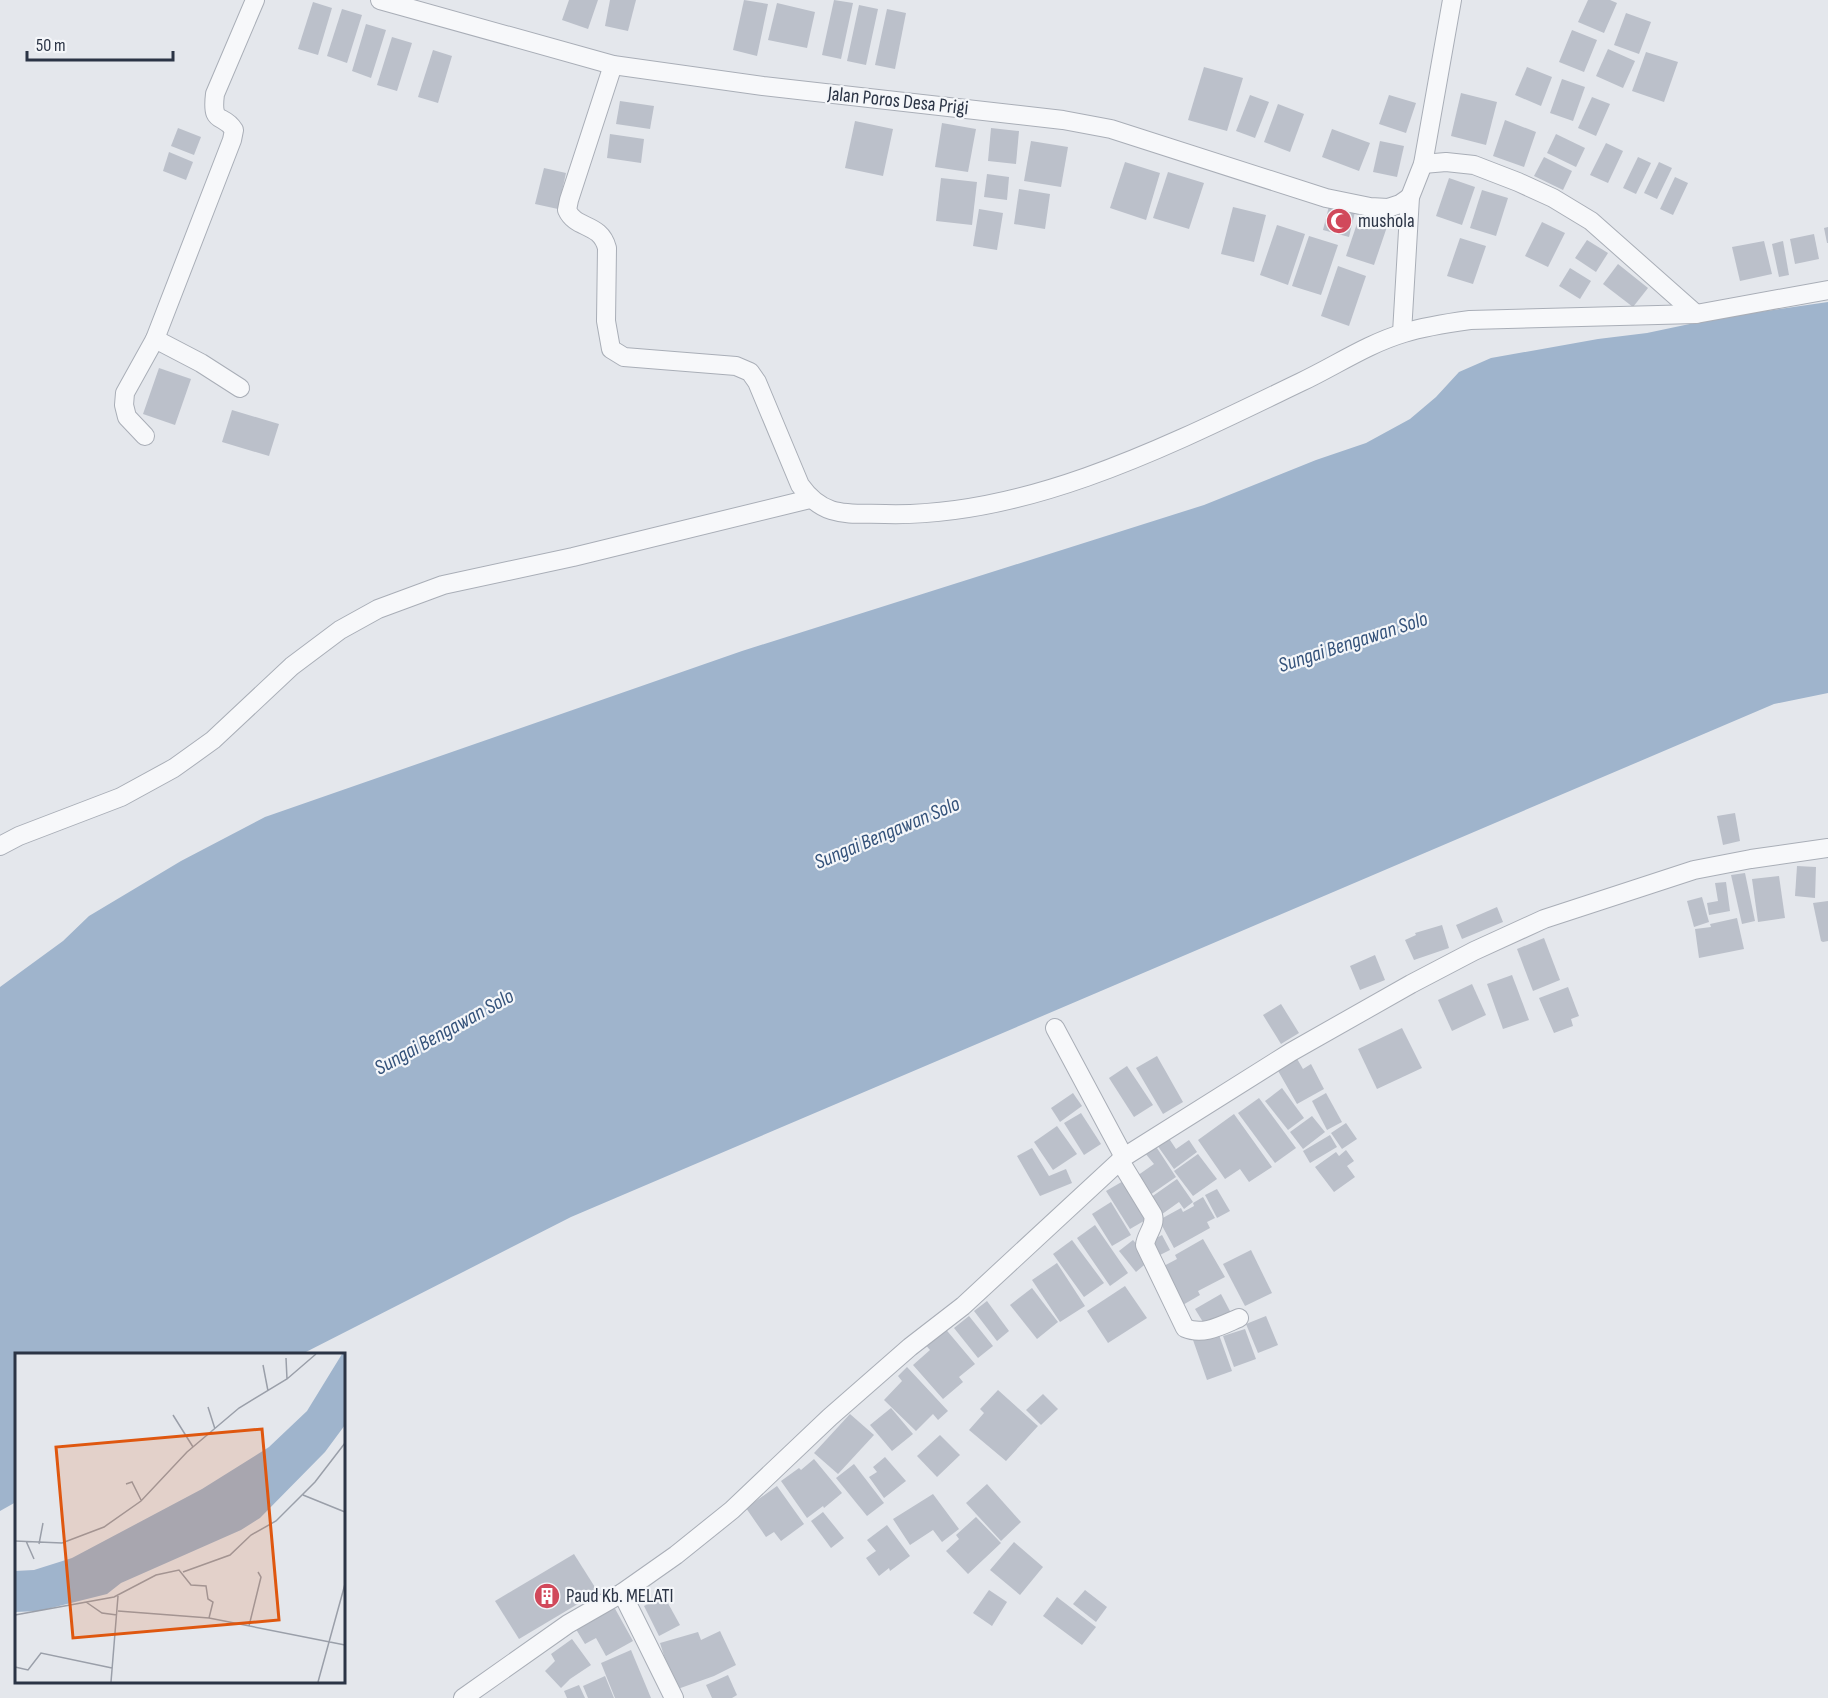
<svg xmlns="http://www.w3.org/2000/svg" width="1828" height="1698" font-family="'Sofia Sans Condensed',sans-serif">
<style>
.water{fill:#9fb4cc}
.building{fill:#bbc0ca}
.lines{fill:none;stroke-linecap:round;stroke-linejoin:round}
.street-casing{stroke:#a9aeb7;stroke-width:20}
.street{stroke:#f7f8fa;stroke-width:18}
.labels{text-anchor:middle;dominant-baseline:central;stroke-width:4.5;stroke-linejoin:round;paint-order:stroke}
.street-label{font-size:20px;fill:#2b3445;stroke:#f4f6f9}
.poi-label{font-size:20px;fill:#2b3445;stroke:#f4f6f9;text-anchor:start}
.water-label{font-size:21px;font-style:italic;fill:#34527a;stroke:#f4f6f9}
.inset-road{fill:none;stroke:#9a9fa9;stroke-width:1.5}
.view{fill:#df570f;fill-opacity:0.15;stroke:#df570f;stroke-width:3}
.inset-edge{fill:none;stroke:#2b3445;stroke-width:3}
</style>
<rect width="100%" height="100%" fill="#e4e7ec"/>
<polygon class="water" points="1828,302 1828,693 1774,704 571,1217 302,1354 16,1354 16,1502 0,1511 0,987 63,941 89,916 181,861 265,817 742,651 1204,505 1316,460 1366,443 1410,419 1436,397 1459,372 1491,358 1598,339 1647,333 1718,318"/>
<g class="building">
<polygon points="569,0 598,0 588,29 562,20"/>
<polygon points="610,0 636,0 628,31 605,26"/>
<polygon points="744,0 768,4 757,56 733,50"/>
<polygon points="834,0 853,3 841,59 822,55"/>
<polygon points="1588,0 1610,0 1617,3 1604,33 1578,22"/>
<polygon points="313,2 332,8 318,55 298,49"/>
<polygon points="777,3 815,12 807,48 768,40"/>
<polygon points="859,5 878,9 866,65 847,61"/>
<polygon points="342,9 362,15 347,63 327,56"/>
<polygon points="887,9 906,13 895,69 875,65"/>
<polygon points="1626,13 1651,22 1639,54 1614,45"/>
<polygon points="366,24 386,30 371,78 352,71"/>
<polygon points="1572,30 1597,40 1584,72 1559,62"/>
<polygon points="392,37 412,43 397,91 377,85"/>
<polygon points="1608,49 1635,61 1623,88 1596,76"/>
<polygon points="433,50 452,56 438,103 418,97"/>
<polygon points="1646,52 1678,62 1664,102 1632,91"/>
<polygon points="1204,67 1243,78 1227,131 1188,120"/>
<polygon points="1527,67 1552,77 1541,106 1515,95"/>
<polygon points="1562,79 1585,87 1573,121 1550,113"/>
<polygon points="1461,93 1497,102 1486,145 1451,136"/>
<polygon points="1250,95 1269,102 1255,138 1236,131"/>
<polygon points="1389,95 1416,103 1406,133 1379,124"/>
<polygon points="1592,97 1610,104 1596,136 1578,128"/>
<polygon points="620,101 654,106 650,129 616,124"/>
<polygon points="1278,104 1304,114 1290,152 1264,142"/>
<polygon points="1505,120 1536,132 1524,167 1493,156"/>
<polygon points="855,121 893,129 883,176 845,168"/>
<polygon points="942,123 976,129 968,172 935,167"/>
<polygon points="178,128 201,137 194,155 171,146"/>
<polygon points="991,128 1019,131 1016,164 988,161"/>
<polygon points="1332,129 1370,143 1359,171 1322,157"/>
<polygon points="610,134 644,139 641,163 607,158"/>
<polygon points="1556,134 1585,148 1576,167 1547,153"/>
<polygon points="1031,141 1068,147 1061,187 1024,181"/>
<polygon points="1380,141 1404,146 1397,177 1373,172"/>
<polygon points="1606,143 1623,151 1608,183 1590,175"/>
<polygon points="169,152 193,162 186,180 163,171"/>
<polygon points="1544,157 1572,171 1563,190 1534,176"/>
<polygon points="1638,157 1651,163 1636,194 1623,188"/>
<polygon points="1125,162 1160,173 1146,220 1110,208"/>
<polygon points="1659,162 1672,168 1657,199 1644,193"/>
<polygon points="544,168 566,173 558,209 535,204"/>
<polygon points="1168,172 1204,183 1189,229 1153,218"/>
<polygon points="987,174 1009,177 1007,200 984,197"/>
<polygon points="1675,177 1688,183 1673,215 1660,209"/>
<polygon points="941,178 977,182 972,225 936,221"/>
<polygon points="1449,178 1475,187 1462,225 1436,216"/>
<polygon points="1019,189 1050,194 1045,229 1014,224"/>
<polygon points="1482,190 1508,198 1496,236 1470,228"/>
<polygon points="1329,206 1355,212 1349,237 1323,230"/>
<polygon points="1363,206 1391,215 1374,265 1346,256"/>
<polygon points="1233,207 1266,215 1254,262 1221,254"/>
<polygon points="979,209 1003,213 997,250 973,246"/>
<polygon points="1542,222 1565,233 1548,267 1525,256"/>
<polygon points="1277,225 1305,234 1288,285 1260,275"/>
<polygon points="1828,227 1828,243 1827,243 1824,228"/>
<polygon points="1814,234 1819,259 1795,264 1790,239"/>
<polygon points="1309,236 1338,245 1321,295 1292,286"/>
<polygon points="1460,238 1486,246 1473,284 1447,276"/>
<polygon points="1587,240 1608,253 1596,272 1575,258"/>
<polygon points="1764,241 1772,274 1740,281 1732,247"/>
<polygon points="1783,241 1789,275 1779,277 1772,244"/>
<polygon points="1618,264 1648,288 1633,307 1603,284"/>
<polygon points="1338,266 1366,276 1349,326 1321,316"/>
<polygon points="1570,268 1591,281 1580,299 1559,286"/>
<polygon points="159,368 191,379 175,425 143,414"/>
<polygon points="232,410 279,424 269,456 222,442"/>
<polygon points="1735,813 1740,841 1723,845 1717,816"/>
<polygon points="1797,866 1816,867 1815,898 1795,896"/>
<polygon points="1745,873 1755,921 1742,924 1731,875"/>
<polygon points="1779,876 1785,918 1758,922 1752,879"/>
<polygon points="1726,882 1730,911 1709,915 1707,903 1718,901 1715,883"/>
<polygon points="1702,897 1709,922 1694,927 1687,901"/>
<polygon points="1828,901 1828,941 1823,942 1821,941 1813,903"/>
<polygon points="1497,907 1503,922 1462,939 1456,925"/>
<polygon points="1737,918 1744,949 1699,958 1695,929 1711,927 1710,924"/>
<polygon points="1442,925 1449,948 1414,960 1405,940 1416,935 1415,933"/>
<polygon points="1544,938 1560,980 1533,991 1517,949"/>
<polygon points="1375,955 1385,980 1360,990 1350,966"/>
<polygon points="1512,975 1529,1020 1503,1029 1487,984"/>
<polygon points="1472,984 1486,1015 1452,1031 1438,1000"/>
<polygon points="1568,987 1579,1016 1571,1019 1573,1026 1554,1033 1539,998"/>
<polygon points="1281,1004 1299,1033 1281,1044 1263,1015"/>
<polygon points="1402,1028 1422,1068 1377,1089 1358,1049"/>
<polygon points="1157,1056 1183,1102 1163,1114 1136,1068"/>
<polygon points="1296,1057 1303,1069 1311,1064 1324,1089 1297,1104 1277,1069"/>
<polygon points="1127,1066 1153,1105 1134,1117 1109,1078"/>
<polygon points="1282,1088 1304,1118 1288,1130 1265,1101"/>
<polygon points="1073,1093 1082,1106 1060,1122 1051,1108"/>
<polygon points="1326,1093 1342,1122 1327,1130 1312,1101"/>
<polygon points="1259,1098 1296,1148 1275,1163 1238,1113"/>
<polygon points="1081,1113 1101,1144 1084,1155 1064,1123"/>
<polygon points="1234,1114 1272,1167 1249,1182 1240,1169 1225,1179 1198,1140"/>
<polygon points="1312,1116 1325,1132 1303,1149 1290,1132"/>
<polygon points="1346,1123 1357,1139 1342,1149 1331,1133"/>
<polygon points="1057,1126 1077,1154 1053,1170 1034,1142"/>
<polygon points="1330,1135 1337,1147 1310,1163 1303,1151"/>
<polygon points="1168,1137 1176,1149 1189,1140 1197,1152 1174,1169 1157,1145"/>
<polygon points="1155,1145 1176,1177 1147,1197 1134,1178 1154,1164 1145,1153"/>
<polygon points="1032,1148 1049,1176 1066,1169 1072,1183 1040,1196 1017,1156"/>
<polygon points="1346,1150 1354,1161 1347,1166 1355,1177 1334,1192 1315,1167 1336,1152 1339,1156"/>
<polygon points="1198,1154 1217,1179 1193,1196 1174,1171"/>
<polygon points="1177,1179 1193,1202 1184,1209 1179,1202 1158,1217 1147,1200"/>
<polygon points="1125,1180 1149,1218 1130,1229 1106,1191"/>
<polygon points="1217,1189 1230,1211 1217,1218 1205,1195"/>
<polygon points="1203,1197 1215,1218 1207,1222 1210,1228 1174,1248 1159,1220 1181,1208 1183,1212 1194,1206 1193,1203"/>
<polygon points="1111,1202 1131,1235 1112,1246 1092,1214"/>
<polygon points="1095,1225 1128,1273 1110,1286 1077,1238"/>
<polygon points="1162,1235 1170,1250 1154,1258 1147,1243"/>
<polygon points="1203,1239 1225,1277 1198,1291 1200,1295 1181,1306 1160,1268 1177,1259 1175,1255"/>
<polygon points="1072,1240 1104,1283 1084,1297 1053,1254"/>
<polygon points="1133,1240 1150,1260 1136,1272 1119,1251"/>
<polygon points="1251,1250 1272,1293 1245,1306 1223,1264"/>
<polygon points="1057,1263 1085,1306 1060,1322 1032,1280"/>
<polygon points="1125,1286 1147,1318 1108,1343 1087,1311"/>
<polygon points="1032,1288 1058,1322 1037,1339 1010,1305"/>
<polygon points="1221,1294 1231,1313 1206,1327 1195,1309"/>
<polygon points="987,1301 1009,1331 997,1341 974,1311"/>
<polygon points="969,1316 993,1346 978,1358 954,1328"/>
<polygon points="1266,1316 1278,1345 1258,1353 1246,1324"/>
<polygon points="943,1326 975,1364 959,1377 963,1382 943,1399 913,1365 930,1350 923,1342"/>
<polygon points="1245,1329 1256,1359 1234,1367 1223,1336"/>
<polygon points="1218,1332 1232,1371 1207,1380 1193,1340"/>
<polygon points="907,1367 948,1411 938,1420 933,1414 916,1431 884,1400 902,1381 898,1376"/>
<polygon points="998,1390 1038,1426 1006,1461 969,1430 984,1413 980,1409"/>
<polygon points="1043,1394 1058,1409 1041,1425 1026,1410"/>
<polygon points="891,1408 913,1434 892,1451 870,1425"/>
<polygon points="850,1414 874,1435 838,1474 814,1453"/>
<polygon points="940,1435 960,1455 937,1477 917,1456"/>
<polygon points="885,1457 906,1481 884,1498 869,1477 877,1472 873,1467"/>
<polygon points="814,1459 842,1493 824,1508 823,1506 807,1518 781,1481 799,1468 801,1470"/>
<polygon points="854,1464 884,1503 867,1516 836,1478"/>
<polygon points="987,1484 1021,1522 1001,1541 966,1503"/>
<polygon points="777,1486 804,1524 781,1541 774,1532 766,1537 746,1508"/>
<polygon points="933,1494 959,1529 942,1542 933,1530 910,1545 893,1519"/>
<polygon points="823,1512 844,1538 831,1548 811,1521"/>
<polygon points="976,1517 1001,1543 968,1574 946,1551 959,1539 956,1535"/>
<polygon points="887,1525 910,1556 890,1571 889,1568 879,1576 866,1558 876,1551 867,1540"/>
<polygon points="1014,1542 1043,1567 1020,1595 990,1570"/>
<polygon points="574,1554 598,1592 519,1639 495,1601"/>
<polygon points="989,1590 1007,1602 992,1626 973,1613"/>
<polygon points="1085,1590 1107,1607 1096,1622 1073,1604"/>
<polygon points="664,1596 680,1625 659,1636 644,1606"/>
<polygon points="1057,1597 1096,1627 1082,1645 1043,1616"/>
<polygon points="613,1605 633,1641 606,1656 596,1638 585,1644 574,1626"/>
<polygon points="720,1631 736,1665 714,1676 675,1690 660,1643 698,1632 701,1640"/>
<polygon points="572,1639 591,1665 570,1679 561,1688 545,1671 555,1661 551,1654"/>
<polygon points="631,1650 651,1698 615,1698 601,1663"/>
<polygon points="728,1675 737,1695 732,1698 712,1698 706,1685"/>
<polygon points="605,1676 614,1698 588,1698 583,1686"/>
<polygon points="579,1685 585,1698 567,1698 564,1691"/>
</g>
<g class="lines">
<g class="street-casing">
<g id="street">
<polyline points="380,0 613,65 763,86 1063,120 1111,129 1326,198 1370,207 1388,208 1400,204 1410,197"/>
<path d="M613 65 569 200 567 210C576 230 600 222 607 248L606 321 611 349 624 357 736 366 750 372 757 382 800 485C824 519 848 513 885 514 1029 518 1174 443 1301 382 1335 366 1367 344 1404 333 1426 326 1448 323 1470 320L1696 314 1828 290"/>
<polyline points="1423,164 1446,162 1474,165 1518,182 1553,198 1591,221 1696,314"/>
<polyline points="1402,333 1410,197 1423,164 1452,0"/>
<polyline points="155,339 201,363 240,388"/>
<path d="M145 436 127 417 124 405 125 393 155 339 232 140 234 130C223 112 211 127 215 94L255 0"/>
<polyline points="0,846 19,836 121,797 174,768 213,740 292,666 340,630 378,609 443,585 573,557 810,499"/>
<polyline points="1055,1028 1124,1157"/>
<path d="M1120 1161 1153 1215C1156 1226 1146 1234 1145 1245L1185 1328C1204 1336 1222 1325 1239 1318"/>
<polyline points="622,1593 674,1698"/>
<polyline points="463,1698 568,1624 622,1593 676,1555 732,1510 830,1417 910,1347 963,1306 1124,1157 1291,1052 1411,984 1474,951 1544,919 1694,870 1751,859 1828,848"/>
</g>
</g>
<use href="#street" class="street"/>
</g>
<defs>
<g id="mosque-disc" transform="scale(1.35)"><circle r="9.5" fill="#d1495b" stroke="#f4f6f9"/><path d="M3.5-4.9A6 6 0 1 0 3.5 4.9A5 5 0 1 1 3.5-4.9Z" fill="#fff"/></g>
<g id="building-disc" transform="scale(1.35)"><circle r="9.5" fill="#d1495b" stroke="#f4f6f9"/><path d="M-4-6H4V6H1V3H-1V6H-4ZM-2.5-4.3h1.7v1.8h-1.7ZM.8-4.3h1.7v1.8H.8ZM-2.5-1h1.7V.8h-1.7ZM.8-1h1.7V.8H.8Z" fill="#fff"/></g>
</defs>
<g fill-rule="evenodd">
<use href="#mosque-disc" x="1339" y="221"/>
<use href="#building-disc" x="547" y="1596"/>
</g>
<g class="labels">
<g class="street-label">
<text transform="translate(898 101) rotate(6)">Jalan Poros Desa Prigi</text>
</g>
<g class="poi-label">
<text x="1358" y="221">mushola</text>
<text x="566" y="1596">Paud Kb. MELATI</text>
</g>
<g class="water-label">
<text transform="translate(1353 642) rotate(-18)">Sungai Bengawan Solo</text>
<text transform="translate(887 833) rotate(-23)">Sungai Bengawan Solo</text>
<text transform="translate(444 1032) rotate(-29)">Sungai Bengawan Solo</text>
</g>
</g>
<g transform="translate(15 1353)">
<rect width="330" height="330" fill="#e4e7ec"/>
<path d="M327 1H330V72L310 99 245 165 226 177 106 230 92 241 24 258 0 259V218L19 217 57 205 187 136 254 94 292 58Z" fill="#9fb4cc"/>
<path class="inset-road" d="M271 5 272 26M248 12 253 38M193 54 200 76M158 62 178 94M111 131 117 129 126 147M288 142 330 159M0 188 47 190 89 174 126 148 172 99 224 55 272 26 301 1M11 188 19 206M24 191 28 170M168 219 215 202 236 182 261 168 300 129 330 90M71 249 87 260 102 262M103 258 194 265 330 292M0 262 99 244 141 222 164 217 176 232 191 233 193 246 198 249 194 265M234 273 246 224 243 219M0 314 13 317 26 300 97 315M96 329 103 243M303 329 330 231"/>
<path class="view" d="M247 76 264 267 58 285 41 94Z"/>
<rect width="330" height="330" class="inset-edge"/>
</g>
<path d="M27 51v9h146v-9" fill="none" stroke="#2b3445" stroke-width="3"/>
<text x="36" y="51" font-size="18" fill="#2b3445" stroke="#f4f6f9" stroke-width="4.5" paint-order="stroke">50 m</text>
</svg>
